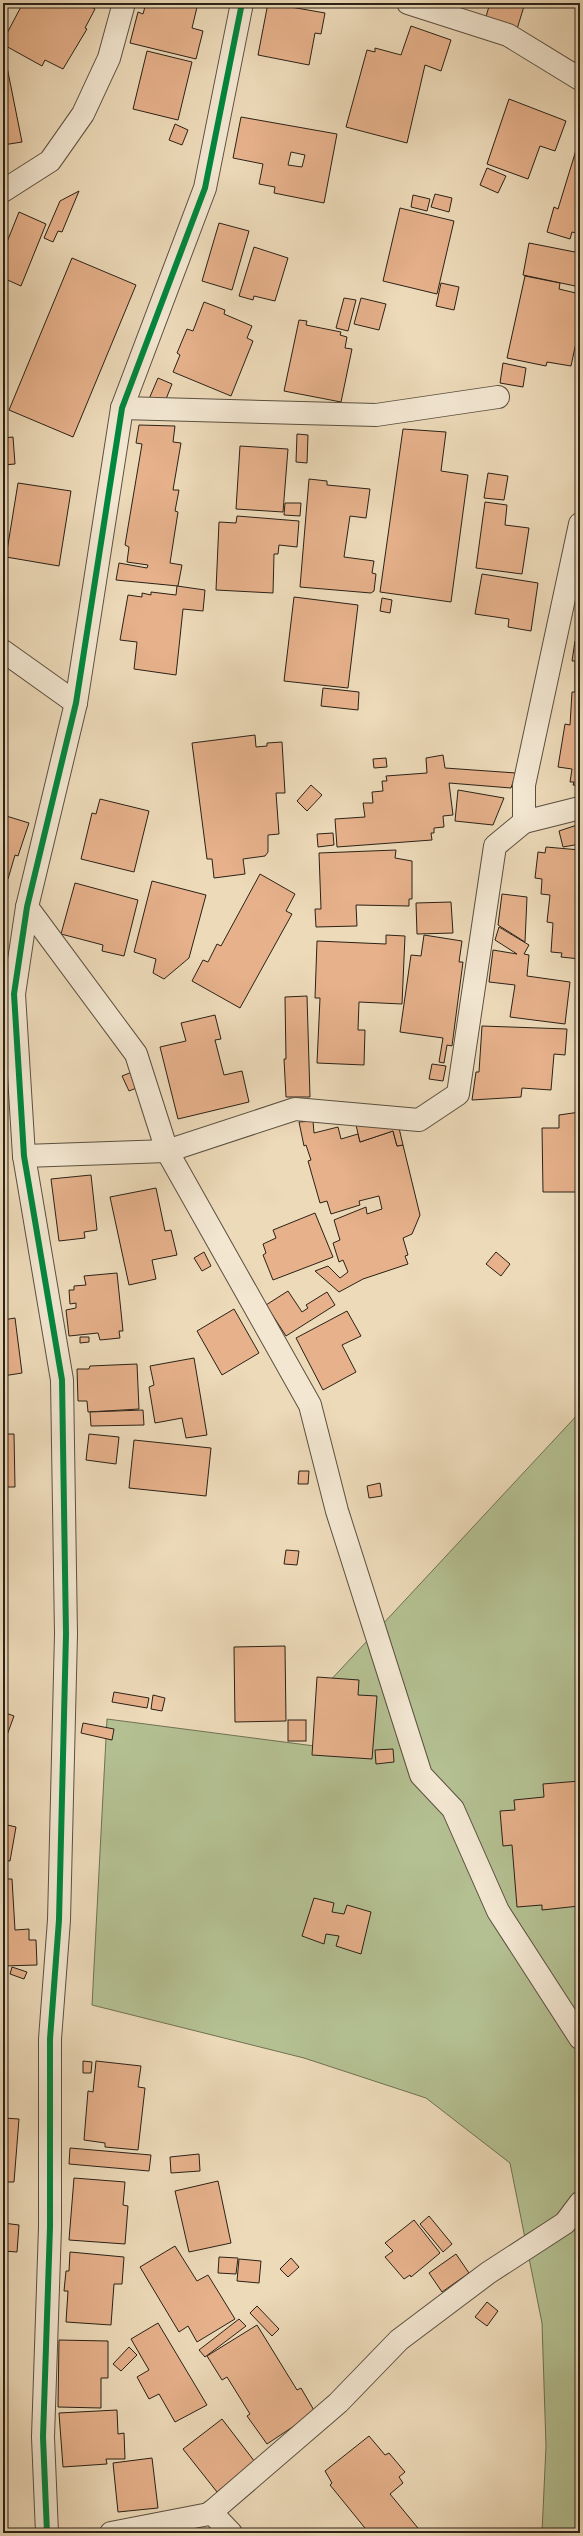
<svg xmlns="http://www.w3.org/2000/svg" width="583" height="2536" font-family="Vollkorn,serif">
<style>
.green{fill:#b4c092;stroke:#6f7154}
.building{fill:#e6b18b;stroke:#2a2217;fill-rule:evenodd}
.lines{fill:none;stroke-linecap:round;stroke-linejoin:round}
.minor-casing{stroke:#5b5040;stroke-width:24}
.minor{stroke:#f3e7d2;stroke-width:22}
.cycleway-casing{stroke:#f3e7d2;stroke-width:8}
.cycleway{stroke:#00873e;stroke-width:6}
</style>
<rect width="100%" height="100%" fill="#eddab9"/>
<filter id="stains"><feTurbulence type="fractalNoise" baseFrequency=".005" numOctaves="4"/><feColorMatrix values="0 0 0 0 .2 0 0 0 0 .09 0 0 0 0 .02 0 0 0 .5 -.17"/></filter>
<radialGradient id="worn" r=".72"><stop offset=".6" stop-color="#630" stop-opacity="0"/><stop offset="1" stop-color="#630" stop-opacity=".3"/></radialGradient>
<polygon class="green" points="580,1412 580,2533 542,2533 546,2446 542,2323 510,2163 426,2098 304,2058 92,2005 107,1719 330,1748 327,1684"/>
<g class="building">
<polygon points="23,3 84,3 95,9 85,28 87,29 63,69 45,60 42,66 4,45 7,38 5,37"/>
<polygon points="146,3 198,3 192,28 203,31 196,59 130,43 138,12 143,14"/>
<polygon points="268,3 325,13 321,34 315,33 309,65 258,55"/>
<polygon points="490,3 525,3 517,29 485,20"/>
<polygon points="411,26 451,40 441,71 425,65 407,143 346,127 367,50 375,52 375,48 401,55"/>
<polygon points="3,47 22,142 3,145"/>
<polygon points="147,51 192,62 178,120 133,109"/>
<polygon points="509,99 566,121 555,151 540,146 528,179 487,164"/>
<path d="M241 117 337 134 324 203 274 193 275 187 259 184 263 164 233 158ZM291 152 305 155 302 167 288 165Z"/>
<polygon points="175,124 188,130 182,145 169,140"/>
<polygon points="577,147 580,148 580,234 572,232 570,239 547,232 554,207 558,209"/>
<polygon points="487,168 506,176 498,193 480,185"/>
<polygon points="79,191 62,232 58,231 53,242 44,238 60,201"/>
<polygon points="435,194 452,198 449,212 431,207"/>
<polygon points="413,195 430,199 427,211 411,207"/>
<polygon points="400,208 454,221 437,294 383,281"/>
<polygon points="19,212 46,224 21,286 3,278 3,252"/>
<polygon points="219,223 249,231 232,290 202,281"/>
<polygon points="529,243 580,253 580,287 523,275"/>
<polygon points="254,247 288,258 275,301 254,296 253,300 239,296"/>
<polygon points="72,258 136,285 73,437 9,410"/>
<polygon points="525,276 560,283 559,289 580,294 580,324 571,366 547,362 546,366 507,358"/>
<polygon points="441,283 459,287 454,310 436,306"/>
<polygon points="344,298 356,300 348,331 336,328"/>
<polygon points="361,298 386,304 379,330 354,324"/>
<polygon points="204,302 225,310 224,314 252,326 247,338 253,341 231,396 173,372 180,355 177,353 187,329 193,331"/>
<polygon points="299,320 307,321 306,325 341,332 340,335 347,337 345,348 352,349 341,402 284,391"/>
<polygon points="503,363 526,368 523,387 500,383"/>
<polygon points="158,378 172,384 166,399 149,399"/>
<polygon points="139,425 175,426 173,442 181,443 173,490 179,490 175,511 178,512 170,563 182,565 178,586 116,580 119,563 147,568 148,565 127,562 129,547 125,545 142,444 136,443"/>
<polygon points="403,429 446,432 441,471 468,475 451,602 380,592"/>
<polygon points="297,434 308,435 307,463 296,462"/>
<polygon points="13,437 15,464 3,465 3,438"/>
<polygon points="240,446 288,449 283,512 236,509"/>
<polygon points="488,473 508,476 504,500 484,498"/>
<polygon points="309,479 327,481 327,485 370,489 366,518 350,516 344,557 374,561 372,573 376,574 374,591 371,593 300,587"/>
<polygon points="18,483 71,491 59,566 6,557"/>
<polygon points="485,502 507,505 505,525 529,528 522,574 476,568"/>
<polygon points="285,503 301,503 300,516 284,515"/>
<polygon points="237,516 299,521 297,547 279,545 278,554 274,554 273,593 216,590 219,522 236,523"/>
<polygon points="482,574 538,583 531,631 508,627 509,619 475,614"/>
<polygon points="177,586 205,590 203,611 183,609 176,675 134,669 137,642 120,640 128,595 142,597 142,593 151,595 151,592 176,595"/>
<polygon points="294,597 358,605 348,688 284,681"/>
<polygon points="382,598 392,600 390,613 380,611"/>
<polygon points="580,628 580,786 573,785 574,782 570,782 572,769 558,767 565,724 570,725 572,692 575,692 575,661 572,661 575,641 576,641"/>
<polygon points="323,688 359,692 358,710 321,706"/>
<polygon points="255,735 256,747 267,746 267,743 282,742 285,793 276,793 279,834 268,835 268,852 265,856 243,859 245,874 214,878 212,859 207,859 192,743"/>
<polygon points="443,755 445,768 516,773 511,788 449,783 453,815 443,816 444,827 434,828 434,833 431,833 432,840 337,847 335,819 365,817 363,803 373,803 372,792 383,791 382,781 387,781 386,776 427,773 426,758"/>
<polygon points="386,758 387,767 374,768 373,759"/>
<polygon points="311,785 322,795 307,811 297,801"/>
<polygon points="458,790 504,798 493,825 455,821"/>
<polygon points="100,799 149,811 134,872 81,859 92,813 96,814"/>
<polygon points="3,815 29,823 18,856 15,855 8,879 3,878"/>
<polygon points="580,824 580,844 563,847 559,831"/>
<polygon points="333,833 334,845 318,847 317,834"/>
<polygon points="546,847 580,850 580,959 561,957 562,953 551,952 553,923 547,922 550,895 541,894 542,879 535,878 538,852 545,853"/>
<polygon points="396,850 395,858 412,861 412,899 409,899 409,906 356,905 357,926 316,927 315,909 321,909 319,853"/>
<polygon points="260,874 295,894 286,911 292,914 240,1008 192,981 203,960 208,962 217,944 221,946"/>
<polygon points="152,881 206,895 189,958 164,979 153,973 156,959 134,952"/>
<polygon points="75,883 138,900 124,956 102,951 103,945 61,934"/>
<polygon points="502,894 527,897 525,942 498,925"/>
<polygon points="451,902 453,933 417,934 416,903"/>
<polygon points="499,927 529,945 524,954 529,955 527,976 570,982 565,1024 510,1017 515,985 489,982 493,950 517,954 495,940"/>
<polygon points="386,935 405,936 402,1004 359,1002 358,1030 365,1030 364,1065 317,1063 320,998 315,998 317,941 386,944"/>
<polygon points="424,935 462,941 459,962 463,962 452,1046 447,1045 444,1063 439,1062 443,1038 400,1032 411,955 421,956"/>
<polygon points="307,996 310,1097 286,1097 284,1059 286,1059 285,997"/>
<polygon points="215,1015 221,1039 215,1040 224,1075 242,1071 249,1102 178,1119 160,1047 186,1041 181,1023"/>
<polygon points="580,1021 580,1072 576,1071"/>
<polygon points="482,1026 567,1029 565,1055 554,1054 551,1090 522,1088 521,1097 472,1100 476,1072 479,1072"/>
<polygon points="432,1064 446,1066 443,1081 429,1079"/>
<polygon points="132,1072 139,1087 129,1091 122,1076"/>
<polygon points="580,1112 580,1192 543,1192 542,1128 559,1128 559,1115"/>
<polygon points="313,1121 314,1133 338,1127 341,1139 358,1134 360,1142 393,1131 397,1146 403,1145 420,1215 412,1234 403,1238 408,1255 405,1256 408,1264 363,1279 339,1292 315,1271 328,1266 340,1278 348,1272 343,1260 339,1262 333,1243 340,1240 334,1220 366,1207 367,1214 382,1209 379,1196 359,1201 360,1205 331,1214 327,1201 320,1203 308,1161 311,1160 306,1145 304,1146 299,1122"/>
<polygon points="356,1125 399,1128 403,1145 397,1146 393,1131 360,1142"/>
<polygon points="91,1175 97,1230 84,1232 85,1238 59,1241 51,1179"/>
<polygon points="156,1188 165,1231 171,1230 177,1255 152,1260 156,1279 129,1285 110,1197"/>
<polygon points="315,1213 333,1257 273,1280 263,1255 266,1253 263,1244 276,1238 273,1230"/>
<polygon points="204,1252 211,1266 202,1271 194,1258"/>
<polygon points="496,1252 510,1264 501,1276 486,1264"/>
<polygon points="117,1273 123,1331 119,1331 120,1338 100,1340 98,1333 69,1336 66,1310 76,1308 76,1303 70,1304 69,1290 74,1290 74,1286 86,1285 84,1276"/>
<polygon points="288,1291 302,1312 308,1308 306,1305 327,1292 335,1305 286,1336 266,1305"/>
<polygon points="234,1309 259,1353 222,1375 197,1331"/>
<polygon points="347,1311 361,1336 342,1345 356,1372 323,1390 296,1338"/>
<polygon points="15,1318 22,1373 3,1376 3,1320"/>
<polygon points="80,1337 89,1337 89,1342 80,1343"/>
<polygon points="194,1358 207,1435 186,1438 182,1418 155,1423 149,1387 154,1385 150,1366"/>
<polygon points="137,1364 139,1409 88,1412 87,1401 78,1401 77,1369 89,1369 90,1366"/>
<polygon points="143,1410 144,1425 91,1426 90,1412"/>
<polygon points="3,1434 14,1434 15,1487 3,1487"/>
<polygon points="89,1434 119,1437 116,1464 86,1460"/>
<polygon points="134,1440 211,1448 206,1496 129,1488"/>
<polygon points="299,1471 309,1471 308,1484 298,1484"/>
<polygon points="380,1483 382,1496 369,1498 367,1486"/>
<polygon points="286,1550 299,1551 297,1565 284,1564"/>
<polygon points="285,1646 286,1721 235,1722 234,1647"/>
<polygon points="317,1677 359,1680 358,1695 377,1696 372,1759 312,1755"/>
<polygon points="114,1692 149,1698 147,1708 112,1702"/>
<polygon points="153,1695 165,1698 162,1711 151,1709"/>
<polygon points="3,1712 14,1716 3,1746"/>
<rect x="288" y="1720" width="18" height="21"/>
<polygon points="83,1723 114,1729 112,1740 81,1733"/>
<polygon points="393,1749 394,1762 376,1764 375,1750"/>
<polygon points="580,1781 580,1886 578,1886 579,1906 542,1910 542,1905 517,1907 512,1845 503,1846 500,1811 515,1810 514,1800 544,1797 543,1784"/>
<polygon points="3,1824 16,1827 10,1861 3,1860"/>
<polygon points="3,1879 12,1879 15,1930 29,1929 29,1940 36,1940 37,1965 3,1966"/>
<polygon points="314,1898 334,1903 332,1912 344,1914 347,1905 371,1912 361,1954 336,1946 339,1936 326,1934 324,1944 302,1936"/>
<polygon points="12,1967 27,1972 24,1979 10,1974"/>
<polygon points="83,2061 92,2062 91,2073 83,2073"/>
<polygon points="96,2061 141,2066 138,2087 145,2088 138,2150 105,2147 105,2143 84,2140 88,2091 93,2092"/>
<polygon points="3,2118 19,2119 14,2182 3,2182"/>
<polygon points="70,2148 151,2155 149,2171 69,2164"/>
<polygon points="199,2154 200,2171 171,2173 170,2157"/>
<polygon points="74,2178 125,2182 123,2205 128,2206 125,2244 69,2240"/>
<polygon points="218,2181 231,2243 189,2252 175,2191"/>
<polygon points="429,2216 452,2244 443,2252 420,2224"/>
<polygon points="414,2220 440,2253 411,2277 410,2275 404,2279 385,2257 393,2251 385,2243"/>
<polygon points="3,2223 19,2225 17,2252 3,2251"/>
<polygon points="175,2246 197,2281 208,2275 235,2319 197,2342 188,2326 179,2332 140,2267"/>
<polygon points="70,2252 124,2257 122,2284 114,2284 111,2325 66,2322 68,2291 64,2291 66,2271 69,2271"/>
<polygon points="456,2254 469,2273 442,2292 429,2273"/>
<polygon points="219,2257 238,2258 236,2274 218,2273"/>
<polygon points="291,2258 299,2267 288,2277 280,2269"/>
<polygon points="239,2259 261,2261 259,2283 237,2281"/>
<polygon points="487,2302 498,2311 487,2326 475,2317"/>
<polygon points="257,2306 279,2329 272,2336 250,2313"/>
<polygon points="239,2319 246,2326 205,2357 199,2350"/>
<polygon points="158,2323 207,2405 175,2422 159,2394 149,2399 137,2377 149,2370 131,2339"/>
<polygon points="257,2325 297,2390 301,2388 315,2412 267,2444 247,2416 250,2414 227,2377 222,2380 207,2356"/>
<polygon points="59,2340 108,2341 108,2378 101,2378 101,2408 58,2407"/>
<polygon points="129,2347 137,2355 121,2371 113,2364"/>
<polygon points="117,2410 118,2434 124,2433 125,2459 106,2459 107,2464 63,2467 59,2413"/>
<polygon points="222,2419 255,2462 217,2492 183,2449"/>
<polygon points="369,2436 385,2455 389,2453 405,2472 399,2477 403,2483 390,2494 422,2533 369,2533 330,2485 332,2483 325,2471"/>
<polygon points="152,2458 158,2508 118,2512 113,2463"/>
</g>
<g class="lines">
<g class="minor-casing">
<g id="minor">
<polyline points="408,3 508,35 580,79"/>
<polyline points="3,191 50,161 83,114 109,58 124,3"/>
<polyline points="122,408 376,415 498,397"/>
<polyline points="3,651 76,703"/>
<polyline points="524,822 580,808"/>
<polyline points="27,907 136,1054 167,1151 310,1405 337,1511 421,1775 453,1809 498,1911 580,2038"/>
<polyline points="24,1156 167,1151 295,1109 419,1120 458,1094 495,846 524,822 524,785 580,524"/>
<polyline points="211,2512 231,2533"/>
<polyline points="47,2533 43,2437 50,2227 50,2039 59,1920 66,1634 62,1380 24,1156 14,994 27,907 76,703 122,408 205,188 242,3"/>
<polyline points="111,2533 209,2514 338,2403 399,2340 488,2273 565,2223 580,2203"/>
</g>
</g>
<use href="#minor" class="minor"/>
<g class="cycleway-casing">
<polyline id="cycleway" points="47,2533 43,2437 50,2227 50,2039 59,1920 66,1634 62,1380 24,1156 14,994 27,907 76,703 122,408 205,188 242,3"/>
</g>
<use href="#cycleway" class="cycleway"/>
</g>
<rect width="583" height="2536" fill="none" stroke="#eddab9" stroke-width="16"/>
<rect x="4" y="4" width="575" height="2528" fill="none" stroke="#2a2217" stroke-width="2"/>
<rect x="8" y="8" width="567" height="2520" fill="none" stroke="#2a2217"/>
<rect width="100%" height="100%" filter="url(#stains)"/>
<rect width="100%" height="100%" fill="url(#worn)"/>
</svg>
